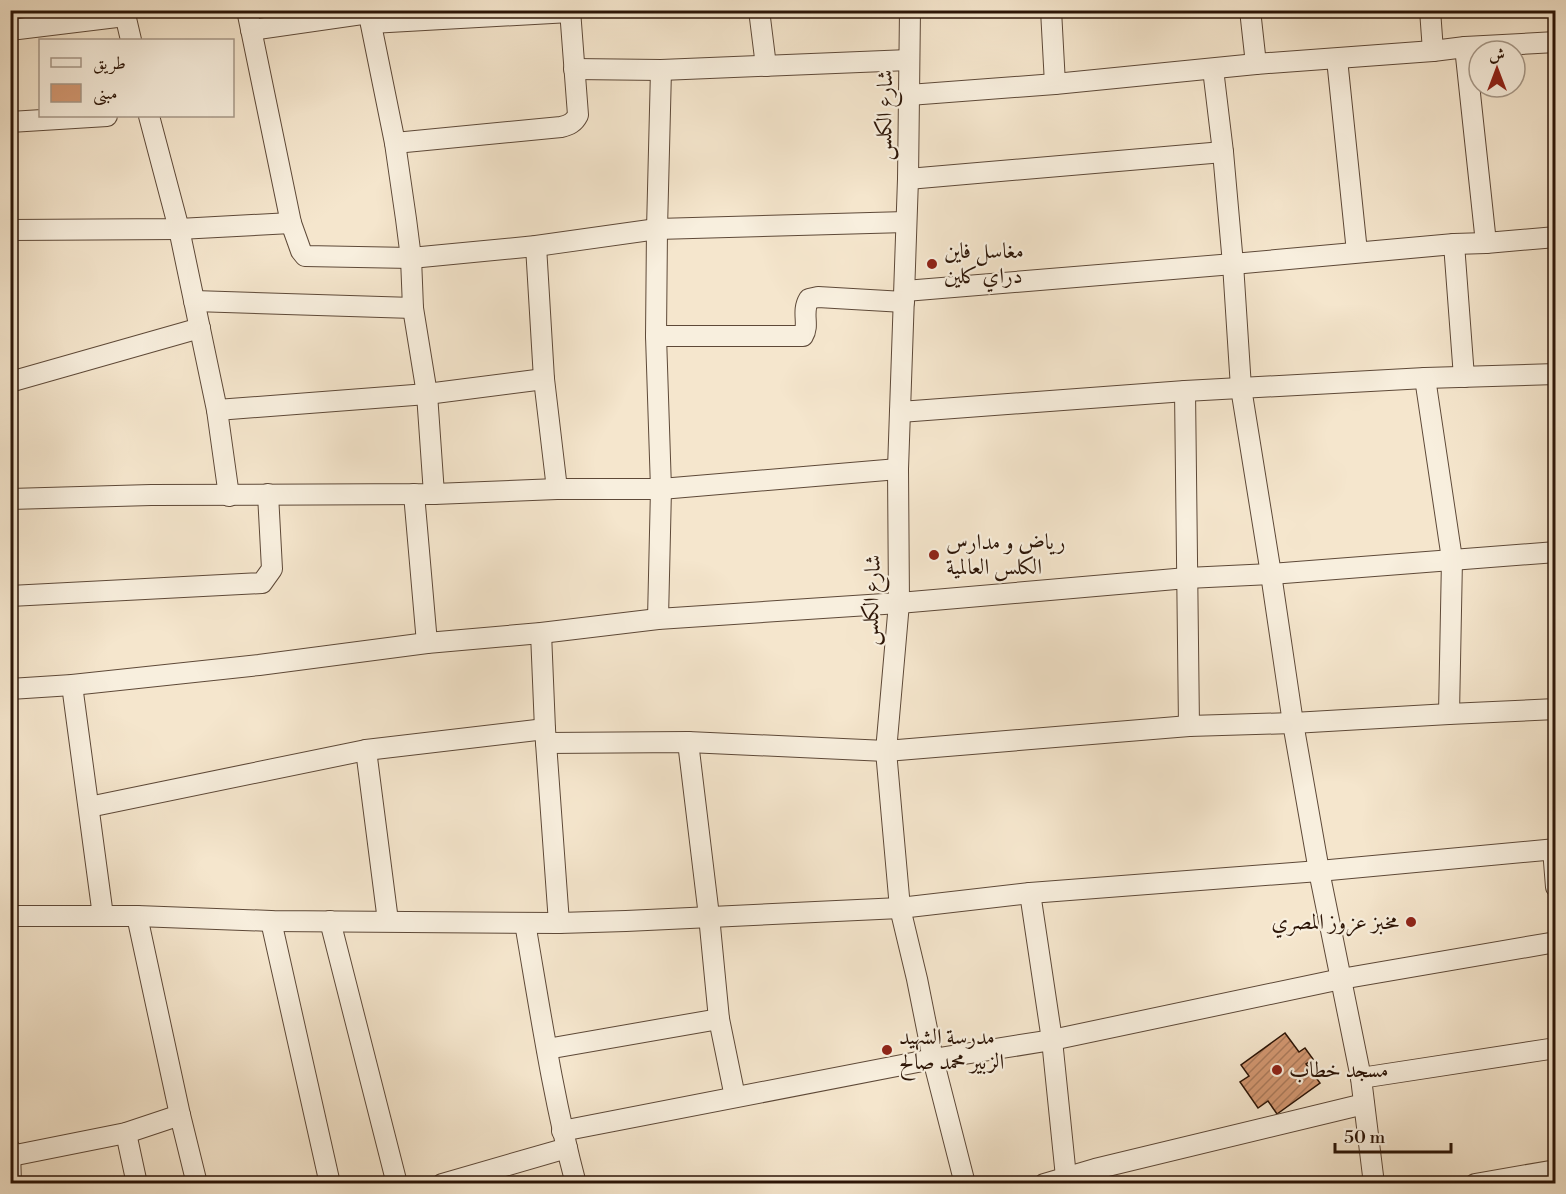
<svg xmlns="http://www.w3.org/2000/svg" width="1566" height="1194" font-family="'Libre Bodoni',Amiri,serif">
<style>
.building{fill:url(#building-hatch);stroke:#2c1507;stroke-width:1.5}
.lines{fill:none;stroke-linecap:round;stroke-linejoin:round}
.minor-casing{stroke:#5e4938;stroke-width:22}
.minor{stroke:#f8efde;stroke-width:20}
.poi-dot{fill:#8f2418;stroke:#f8efde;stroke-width:2}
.labels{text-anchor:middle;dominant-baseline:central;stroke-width:4.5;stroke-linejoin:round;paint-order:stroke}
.street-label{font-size:22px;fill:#2c1507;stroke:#f8efde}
.poi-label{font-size:22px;fill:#2c1507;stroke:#f8efde;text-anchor:start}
</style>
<defs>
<pattern id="building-hatch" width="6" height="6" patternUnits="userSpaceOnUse" patternTransform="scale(1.5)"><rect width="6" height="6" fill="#d39872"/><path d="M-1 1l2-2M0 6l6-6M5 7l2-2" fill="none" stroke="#ab7b5c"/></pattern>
</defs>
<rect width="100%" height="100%" fill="#f5e6cd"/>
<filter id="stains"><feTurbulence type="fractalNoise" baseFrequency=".00333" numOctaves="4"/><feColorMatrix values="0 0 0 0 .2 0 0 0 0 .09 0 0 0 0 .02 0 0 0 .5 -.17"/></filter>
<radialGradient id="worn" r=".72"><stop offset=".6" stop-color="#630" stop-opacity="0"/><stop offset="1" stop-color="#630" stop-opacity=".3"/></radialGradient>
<polygon class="building" points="1285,1033 1299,1052 1305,1048 1313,1059 1306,1064 1320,1083 1277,1114 1268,1101 1258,1108 1240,1082 1249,1076 1241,1065"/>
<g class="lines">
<g class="minor-casing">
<g id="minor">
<polyline points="124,10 131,40"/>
<polyline points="247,10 291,223 301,251 305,256 411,258 536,246 657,229 906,222"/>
<polyline points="368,10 395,143 406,219 411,258 413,308 427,394 434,494"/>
<polyline points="759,10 766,66"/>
<polyline points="910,10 908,179 898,469 899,603 886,751 900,908 917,979 933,1059 965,1184"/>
<polyline points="1051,10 1055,84"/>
<polyline points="1250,10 1256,64"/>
<polyline points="1430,10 1433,51"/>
<polyline points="371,23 570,12"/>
<polyline points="10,30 125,16"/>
<polyline points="251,30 369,13"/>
<polyline points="1465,47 1486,243"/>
<polyline points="1337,59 1357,252"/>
<polyline points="574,69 661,70 909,60"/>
<polyline points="1213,69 1223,152 1233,264 1241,388 1271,574 1293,723 1319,871 1361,1078 1374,1184"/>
<polyline points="909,95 1055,84 1256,64 1433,51 1465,47 1556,42"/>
<polyline points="149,116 179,229 217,410 229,496"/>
<polyline points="10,122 107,116"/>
<path d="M395 143 561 127C569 125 574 123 578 115L570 10"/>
<polyline points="908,179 1223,152"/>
<polyline points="10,230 179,229 291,223"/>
<polyline points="1454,244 1464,377"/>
<polyline points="536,246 544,379 557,489"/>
<polyline points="905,291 1233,264 1454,244 1486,243 1556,237"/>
<polyline points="194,301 413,308"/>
<path d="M656 336H803C810 325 801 312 809 299L818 297 904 302"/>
<polyline points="1425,378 1452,559 1449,714"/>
<polyline points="10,382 200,328"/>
<polyline points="1185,391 1189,726"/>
<polyline points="217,410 427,394 544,379"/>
<polyline points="900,412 1185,391 1425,378 1556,374"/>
<polyline points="414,494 427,643"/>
<polyline points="10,499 151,495 434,494 557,489 661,489 898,469"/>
<polyline points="10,596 262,583 272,569 268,494"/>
<polyline points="658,619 661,489 656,336 657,229 661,70"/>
<polyline points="541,633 545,729 559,923"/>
<polyline points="72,685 103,916"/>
<polyline points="10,689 72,685 259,665 427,643 541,633 658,619 899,603 1187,578 1271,574 1556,552"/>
<polyline points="688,742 709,916 719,1019 735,1097"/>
<polyline points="546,743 688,742 886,751 1189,726 1293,723 1449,714 1556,709"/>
<polyline points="366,750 388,921"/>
<polyline points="89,807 366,750 545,729"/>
<polyline points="1553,849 1556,887"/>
<polyline points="1030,893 1052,1040 1066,1177"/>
<polyline points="10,916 137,916 271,921 559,923 626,921 900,908 1030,893 1319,871 1556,849"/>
<polyline points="137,916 180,1115 197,1184"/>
<polyline points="271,921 330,1184"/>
<polyline points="330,921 397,1184"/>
<path d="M525 923C540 1010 553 1098 576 1184"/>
<polyline points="547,1049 719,1019"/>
<polyline points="1361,1078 1556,1048"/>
<polyline points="562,1131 933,1059 1052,1040 1341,979 1556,942"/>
<polyline points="126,1133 137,1184"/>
<polyline points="10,1149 11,1184"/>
<polyline points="11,1156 126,1133 180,1115"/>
<polyline points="442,1184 567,1148"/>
<polyline points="1044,1184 1095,1169 1364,1104"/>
<polyline points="1475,1184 1556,1170"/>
</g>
</g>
<use href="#minor" class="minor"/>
</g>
<g class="poi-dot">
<circle cx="932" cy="264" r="6"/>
<circle cx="934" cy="555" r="6"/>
<circle cx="1411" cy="922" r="6"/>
<circle cx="887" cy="1050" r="6"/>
<circle cx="1277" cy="1070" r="6"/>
</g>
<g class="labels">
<g class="street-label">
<text transform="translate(885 115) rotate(-89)">شارع الكلس</text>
<text transform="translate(872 600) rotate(-88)">شارع الكلس</text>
</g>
<g class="poi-label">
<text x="944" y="251">مغاسل فاين<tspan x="944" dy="25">دراي كلين</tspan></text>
<text x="946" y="542">رياض و مدارس<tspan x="946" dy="25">الكلس العالمية</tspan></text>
<text x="1399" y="922" text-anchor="end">مخبز عزوز المصري</text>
<text x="899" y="1037">مدرسة الشهيد<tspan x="899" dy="25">الزبير محمد صالح</tspan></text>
<text x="1289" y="1070">مسجد خطاب</text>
</g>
</g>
<rect width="1566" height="1194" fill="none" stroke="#f5e6cd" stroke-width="36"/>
<rect x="12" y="12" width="1542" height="1170" fill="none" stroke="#2c1507" stroke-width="3"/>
<rect x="18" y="18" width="1530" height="1158" fill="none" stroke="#2c1507" stroke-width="1.5"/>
<rect x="39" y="39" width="195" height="78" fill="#f8efde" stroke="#a69888" stroke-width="1.5"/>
<rect x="51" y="58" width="30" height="9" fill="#f8efde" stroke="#a69888" stroke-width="1.5"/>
<text x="93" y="69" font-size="18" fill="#2c1507">طريق</text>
<rect x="51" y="84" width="30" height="18" fill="#d39872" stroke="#a69888" stroke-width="1.5"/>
<text x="93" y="99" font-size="18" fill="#2c1507">مبنى</text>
<g transform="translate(1497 69)"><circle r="28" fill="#f8efde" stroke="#a69888" stroke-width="1.5"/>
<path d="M0-4.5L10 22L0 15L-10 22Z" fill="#8f2418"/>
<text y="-9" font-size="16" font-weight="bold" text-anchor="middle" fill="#2c1507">ش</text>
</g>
<path d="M1335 1143v9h116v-9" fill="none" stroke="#2c1507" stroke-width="3"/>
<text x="1344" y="1143" font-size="18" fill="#2c1507" stroke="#f8efde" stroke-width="4.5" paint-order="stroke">50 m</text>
<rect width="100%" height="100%" filter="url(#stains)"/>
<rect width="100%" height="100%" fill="url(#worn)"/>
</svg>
